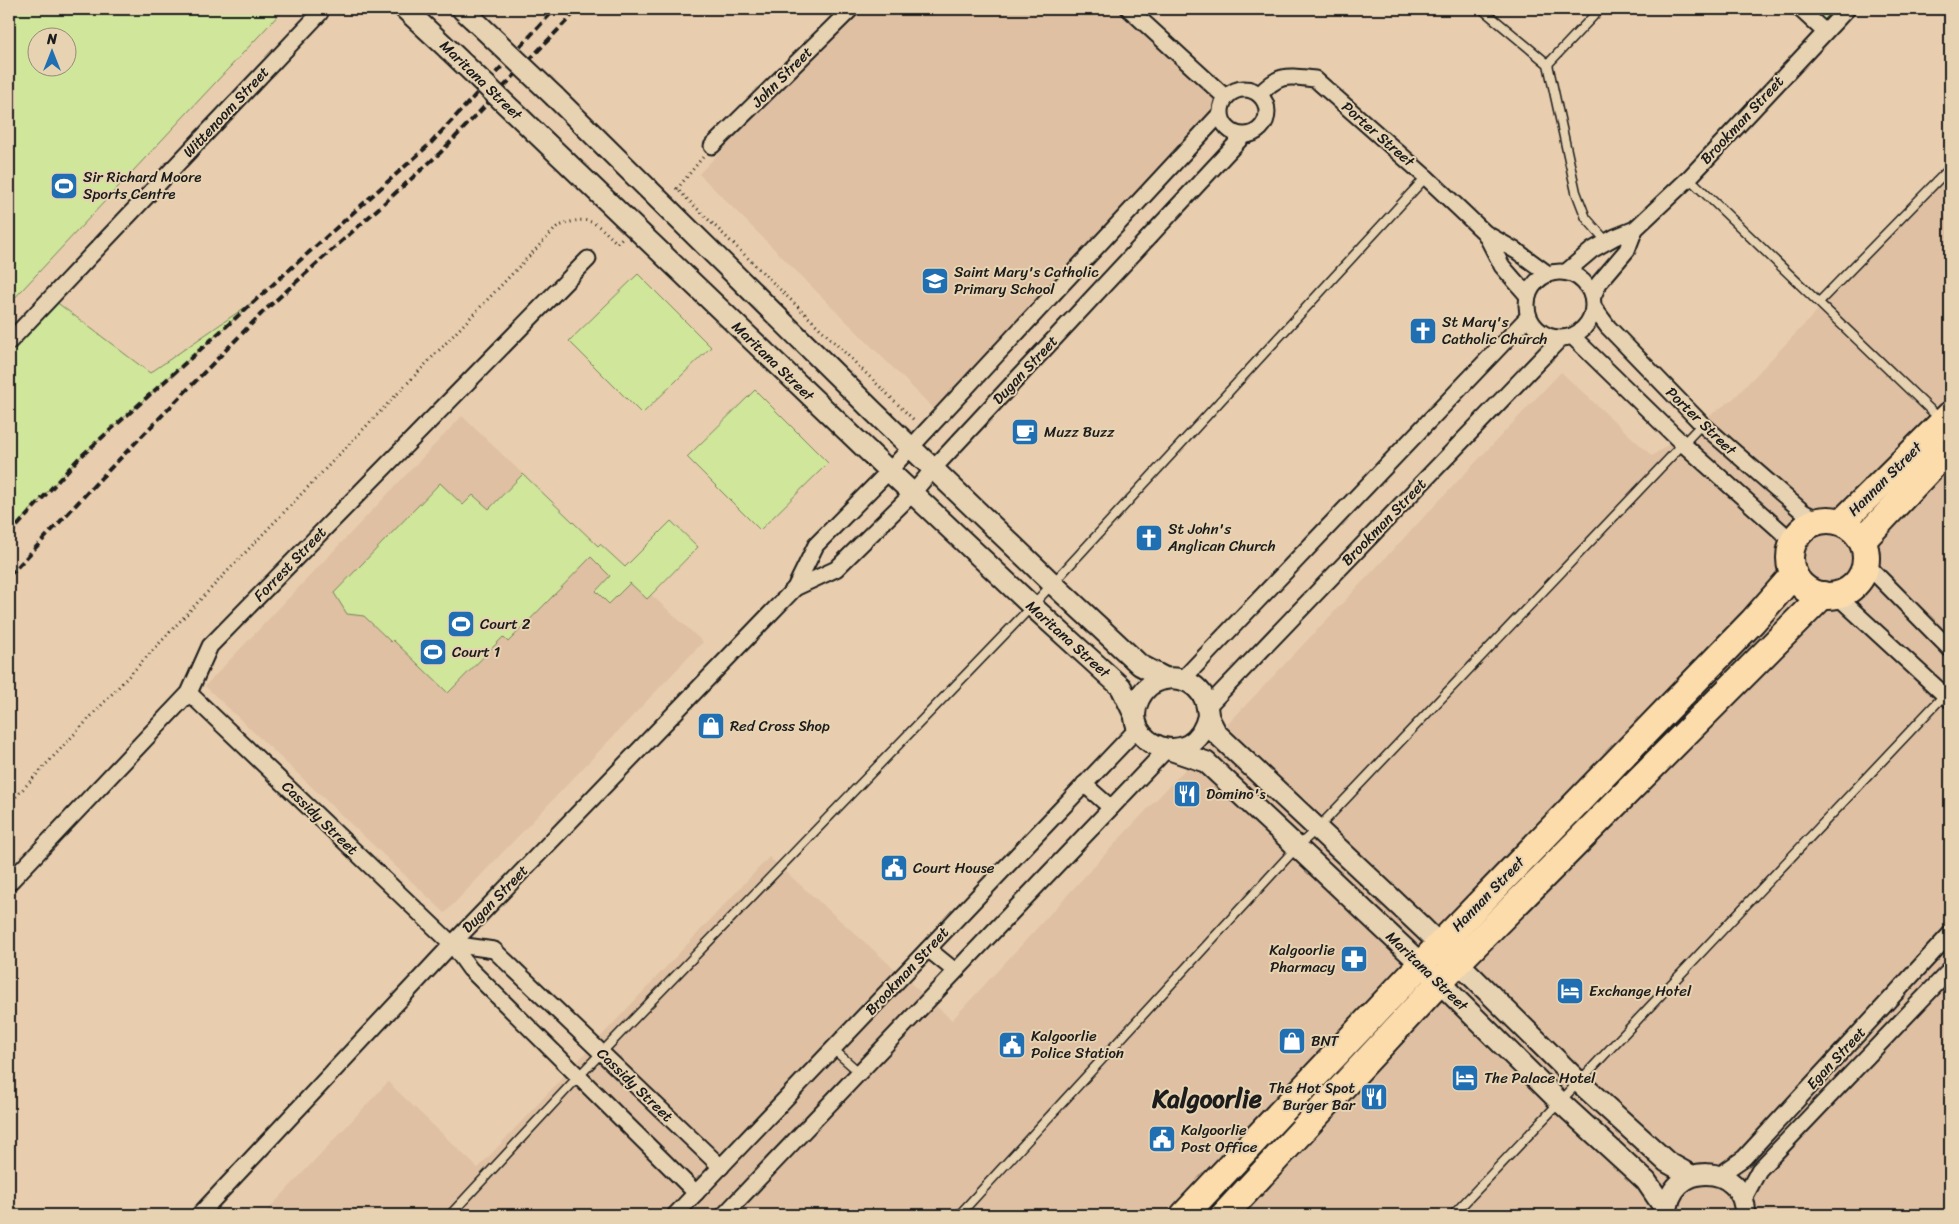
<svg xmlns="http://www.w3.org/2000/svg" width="1959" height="1224" font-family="Sriracha,sans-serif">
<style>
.built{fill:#dfc0a2}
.green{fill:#d0e69b;stroke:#76815c;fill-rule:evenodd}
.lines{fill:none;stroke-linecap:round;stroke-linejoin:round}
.lane-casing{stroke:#1c1c1c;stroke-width:11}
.street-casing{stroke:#1c1c1c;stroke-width:19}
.secondary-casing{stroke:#1c1c1c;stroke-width:24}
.highway-casing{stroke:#1c1c1c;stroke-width:30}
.path{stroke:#1c1c1c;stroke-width:3;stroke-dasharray:1 4;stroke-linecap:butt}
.lane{stroke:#e7d3b2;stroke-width:8}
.street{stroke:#e7d3b2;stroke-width:15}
.secondary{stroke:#e7d3b2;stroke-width:20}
.highway{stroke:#fddcac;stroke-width:26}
.rail{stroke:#1c1c1c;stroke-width:4;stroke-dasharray:8 4;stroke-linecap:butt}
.secondary-bridge-casing{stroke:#1c1c1c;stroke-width:24;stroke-linecap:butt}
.secondary-bridge{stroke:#e7d3b2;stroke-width:20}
.labels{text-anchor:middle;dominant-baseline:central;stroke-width:4;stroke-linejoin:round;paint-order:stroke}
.street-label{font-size:15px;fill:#1c1c1c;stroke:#e7d3b2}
.poi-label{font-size:15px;fill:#1c1c1c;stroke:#e7d3b2;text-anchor:start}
.town-label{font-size:25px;font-weight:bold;fill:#1c1c1c;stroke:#e7d3b2}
</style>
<rect width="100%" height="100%" fill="#e8ceae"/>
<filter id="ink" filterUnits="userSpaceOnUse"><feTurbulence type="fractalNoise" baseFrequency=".02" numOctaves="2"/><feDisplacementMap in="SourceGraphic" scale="10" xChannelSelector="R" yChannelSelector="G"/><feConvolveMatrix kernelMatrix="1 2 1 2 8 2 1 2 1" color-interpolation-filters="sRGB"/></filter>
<g filter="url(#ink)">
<g class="built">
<polygon points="856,9 1129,9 1225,97 1220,114 940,415 699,174"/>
<polygon points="1950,172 1950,1215 263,1215 388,1082 478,1168 769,857 952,1020 1121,837 1561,372 1652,456 1733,399"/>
<polygon points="462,416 598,546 703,642 445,913 205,686"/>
</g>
<g class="green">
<path d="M9 9H284L9 304ZM38 38H68V68H38Z"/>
<polygon points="1800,9 1847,9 1825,32"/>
<polygon points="638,274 711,347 642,414 569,341"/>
<polygon points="51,298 150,373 254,301 78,459 9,533 9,342"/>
<polygon points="755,390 828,463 760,530 687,457"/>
<polygon points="523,474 598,546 600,544 625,567 671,521 698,547 647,599 630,583 609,604 596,591 610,576 591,557 508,642 503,637 448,693 393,640 391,642 364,616 347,614 334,593 440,483 463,505 473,495 489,509"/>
</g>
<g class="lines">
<g class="lane-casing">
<g id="lane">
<polyline points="1482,9 1548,64 1576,192 1586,218 1607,242"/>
<polyline points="1548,64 1600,9"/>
<polyline points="1689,178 1940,419"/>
<polyline points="1819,302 1950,168"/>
<polyline points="833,1049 859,1072"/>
<polyline points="450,1215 578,1077 1032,606 1426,177"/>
<polyline points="959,1215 1297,847 1318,828 1702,424"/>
<polyline points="1453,1215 1950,689"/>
</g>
</g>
<g class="street-casing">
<g id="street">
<polyline points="1129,9 1225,97"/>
<polyline points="1800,9 1825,32"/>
<circle cx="1244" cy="112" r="23"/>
<path d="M1260 94C1280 73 1287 76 1315 79L1426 177 1485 233 1518 252 1548 274"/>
<polyline points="712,146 851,9"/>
<polyline points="1485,233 1502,266 1528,296"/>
<circle cx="1560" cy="305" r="33"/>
<polyline points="1566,272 1592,250 1615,237 1635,229 1689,178 1847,9"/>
<polyline points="1593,296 1599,283 1627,250 1635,229"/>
<polyline points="1594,308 1608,327 1702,424 1803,512 1820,521"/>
<polyline points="1572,336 1683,444 1793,542"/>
<polyline points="9,342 320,13"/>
<polyline points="1865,563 1950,649"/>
<polyline points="795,588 836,569 912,494 933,469 1243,136"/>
<polyline points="1836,595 1950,700"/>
<polyline points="1183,679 1528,317"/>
<polyline points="189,693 452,944 470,969 696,1193"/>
<polyline points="1208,706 1560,339"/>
<polyline points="1084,784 1110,807"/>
<polyline points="9,883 189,693 210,646 588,259"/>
<polyline points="452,944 494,950 721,1167"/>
<polyline points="928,949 955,971"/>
<polyline points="1718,1176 1744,1158 1950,934"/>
<polyline points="1743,1200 1759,1170 1950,970"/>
<polyline points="199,1215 452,944 795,588 816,545 889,471 1220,114"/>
<polyline points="675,1215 1138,728"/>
<polyline points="724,1215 1166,750"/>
</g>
</g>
<g class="secondary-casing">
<g id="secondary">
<polyline points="405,9 447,48"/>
<polyline points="462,9 473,19"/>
<polyline points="555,97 874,412 1053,584 1140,665 1165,678"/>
<polyline points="535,132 889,471 1032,606 1121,687 1135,716"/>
<path d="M1208 716C1194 776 1117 744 1139 699 1151 674 1185 671 1202 694 1207 701 1207 707 1208 715 1209 721 1214 727 1216 733L1423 928 1579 1082 1667 1162 1692 1176"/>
<polyline points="1171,750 1206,762 1297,847 1421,964 1560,1102 1646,1181 1667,1212"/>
<path d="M1667 1215C1667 1160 1746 1161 1745 1215"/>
</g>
</g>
<g class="highway-casing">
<g id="highway">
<circle cx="1828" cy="558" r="38"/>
<polyline points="1842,522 1950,415"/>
<polyline points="1862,541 1950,447"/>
<polyline points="1184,1215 1421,964 1753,621 1794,574"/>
<polyline points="1224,1215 1458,962 1823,595"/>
</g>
</g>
<g class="path">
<polyline points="676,188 915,421"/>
<polyline points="677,189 703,157"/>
<path d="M9 804 198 602 557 227C589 213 595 222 617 243L622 238"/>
</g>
<use href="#lane" class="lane"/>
<use href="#street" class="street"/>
<use href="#secondary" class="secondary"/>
<use href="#highway" class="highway"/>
<g class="rail">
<polyline points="9,535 78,459 430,144 555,9"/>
<polyline points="9,576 101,478 264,311 440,153 578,9"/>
</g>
<g class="secondary-bridge-casing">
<g id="secondary-bridge">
<polyline points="473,19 555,97"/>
<polyline points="447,48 535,132"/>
</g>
</g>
<use href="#secondary-bridge" class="secondary-bridge"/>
</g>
</g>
<defs>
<g id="stadium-square" transform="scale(1.4375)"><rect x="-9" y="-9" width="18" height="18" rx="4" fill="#1f6fb2" stroke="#e7d3b2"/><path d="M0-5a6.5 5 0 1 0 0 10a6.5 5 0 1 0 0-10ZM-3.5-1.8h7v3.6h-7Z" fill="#fff"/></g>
<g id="school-square" transform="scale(1.4375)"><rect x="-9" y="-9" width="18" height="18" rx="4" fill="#1f6fb2" stroke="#e7d3b2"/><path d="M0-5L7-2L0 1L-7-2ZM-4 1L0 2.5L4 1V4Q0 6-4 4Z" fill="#fff"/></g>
<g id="church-square" transform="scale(1.4375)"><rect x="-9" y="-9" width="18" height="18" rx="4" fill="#1f6fb2" stroke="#e7d3b2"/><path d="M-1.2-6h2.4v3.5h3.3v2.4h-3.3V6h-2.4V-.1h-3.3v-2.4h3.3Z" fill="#fff"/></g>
<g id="cafe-square" transform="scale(1.4375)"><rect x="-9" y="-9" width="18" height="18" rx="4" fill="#1f6fb2" stroke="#e7d3b2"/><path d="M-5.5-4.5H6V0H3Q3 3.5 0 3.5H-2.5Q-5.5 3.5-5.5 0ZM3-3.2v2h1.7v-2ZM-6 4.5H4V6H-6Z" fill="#fff"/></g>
<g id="shop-square" transform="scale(1.4375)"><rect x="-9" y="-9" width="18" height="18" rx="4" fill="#1f6fb2" stroke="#e7d3b2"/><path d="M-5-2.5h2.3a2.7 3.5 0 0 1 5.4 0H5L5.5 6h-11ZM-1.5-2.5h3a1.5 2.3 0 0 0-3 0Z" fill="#fff"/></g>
<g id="restaurant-square" transform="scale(1.4375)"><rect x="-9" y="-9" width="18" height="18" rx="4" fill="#1f6fb2" stroke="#e7d3b2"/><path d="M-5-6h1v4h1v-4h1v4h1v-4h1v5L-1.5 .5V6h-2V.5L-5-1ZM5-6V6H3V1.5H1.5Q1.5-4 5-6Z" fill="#fff"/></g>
<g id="civic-square" transform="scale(1.4375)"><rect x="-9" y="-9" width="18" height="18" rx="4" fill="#1f6fb2" stroke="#e7d3b2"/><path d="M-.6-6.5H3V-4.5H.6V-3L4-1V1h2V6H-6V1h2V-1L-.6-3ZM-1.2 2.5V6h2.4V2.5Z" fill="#fff"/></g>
<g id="pharmacy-square" transform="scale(1.4375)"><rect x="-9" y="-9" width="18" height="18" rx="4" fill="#1f6fb2" stroke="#e7d3b2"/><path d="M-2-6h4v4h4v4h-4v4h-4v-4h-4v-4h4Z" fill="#fff"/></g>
<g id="hotel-square" transform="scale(1.4375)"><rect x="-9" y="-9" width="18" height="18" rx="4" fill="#1f6fb2" stroke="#e7d3b2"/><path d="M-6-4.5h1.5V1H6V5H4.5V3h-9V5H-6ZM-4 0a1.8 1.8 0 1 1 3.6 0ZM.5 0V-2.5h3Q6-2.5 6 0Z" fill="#fff"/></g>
</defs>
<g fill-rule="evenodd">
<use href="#stadium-square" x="64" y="186"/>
<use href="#school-square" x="935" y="281"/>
<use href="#church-square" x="1423" y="331"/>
<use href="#cafe-square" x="1025" y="432"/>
<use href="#church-square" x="1149" y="538"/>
<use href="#stadium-square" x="461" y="624"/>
<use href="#stadium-square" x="433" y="652"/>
<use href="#shop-square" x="711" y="726"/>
<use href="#restaurant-square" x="1187" y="794"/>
<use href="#civic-square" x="894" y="868"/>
<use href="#pharmacy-square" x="1354" y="959"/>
<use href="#hotel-square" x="1570" y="991"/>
<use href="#shop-square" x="1292" y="1041"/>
<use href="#civic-square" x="1012" y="1045"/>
<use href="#hotel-square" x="1465" y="1078"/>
<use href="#restaurant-square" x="1374" y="1097"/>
<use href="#civic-square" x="1162" y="1139"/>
</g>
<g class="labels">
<g class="street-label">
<text transform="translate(782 77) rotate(-45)">John Street</text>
<text transform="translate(481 80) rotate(44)">Maritana Street</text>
<text transform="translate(226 112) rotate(-47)">Wittenoom Street</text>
<text transform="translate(1742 120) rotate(-47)">Brookman Street</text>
<text transform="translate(1378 134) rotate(41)">Porter Street</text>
<text transform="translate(773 361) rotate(44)">Maritana Street</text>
<text transform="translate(1025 370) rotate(-47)">Dugan Street</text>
<text transform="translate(1701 421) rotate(44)">Porter Street</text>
<text transform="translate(1885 479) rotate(-45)">Hannan Street</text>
<text transform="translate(1384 522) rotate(-46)">Brookman Street</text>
<text transform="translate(290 564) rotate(-46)">Forrest Street</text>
<text transform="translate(1068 639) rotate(42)">Maritana Street</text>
<text transform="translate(320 818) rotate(44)">Cassidy Street</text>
<text transform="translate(1488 894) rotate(-46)">Hannan Street</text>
<text transform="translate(495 899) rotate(-46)">Dugan Street</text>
<text transform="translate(907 971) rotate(-47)">Brookman Street</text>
<text transform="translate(1427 971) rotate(44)">Maritana Street</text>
<text transform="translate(1836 1058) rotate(-47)">Egan Street</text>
<text transform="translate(635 1085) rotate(44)">Cassidy Street</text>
</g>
<g class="poi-label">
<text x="83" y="177">Sir Richard Moore<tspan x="83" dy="17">Sports Centre</tspan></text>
<text x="954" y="272">Saint Mary's Catholic<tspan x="954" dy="17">Primary School</tspan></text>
<text x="1442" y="322">St Mary's<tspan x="1442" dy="17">Catholic Church</tspan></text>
<text x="1044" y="432">Muzz Buzz</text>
<text x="1168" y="529">St John's<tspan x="1168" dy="17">Anglican Church</tspan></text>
<text x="480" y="624">Court 2</text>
<text x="452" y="652">Court 1</text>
<text x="730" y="726">Red Cross Shop</text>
<text x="1206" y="794">Domino's</text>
<text x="913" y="868">Court House</text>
<text x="1335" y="950" text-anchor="end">Kalgoorlie<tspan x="1335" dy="17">Pharmacy</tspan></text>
<text x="1589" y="991">Exchange Hotel</text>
<text x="1031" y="1036">Kalgoorlie<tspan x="1031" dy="17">Police Station</tspan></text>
<text x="1311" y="1041">BNT</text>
<text x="1484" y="1078">The Palace Hotel</text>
<text x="1355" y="1088" text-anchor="end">The Hot Spot<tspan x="1355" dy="17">Burger Bar</tspan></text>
<text x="1181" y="1130">Kalgoorlie<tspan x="1181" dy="17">Post Office</tspan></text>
</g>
<g class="town-label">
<text x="1207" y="1098">Kalgoorlie</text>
</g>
</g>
<rect width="1959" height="1224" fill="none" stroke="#e7d3b2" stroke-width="30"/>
<rect x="15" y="15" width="1929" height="1194" fill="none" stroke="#1c1c1c" stroke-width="2" filter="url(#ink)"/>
<g transform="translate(52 52)"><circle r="24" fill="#e7d3b2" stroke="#968a76"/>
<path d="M0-4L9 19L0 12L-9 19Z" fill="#1f6fb2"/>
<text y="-8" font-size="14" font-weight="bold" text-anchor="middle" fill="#1c1c1c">N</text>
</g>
</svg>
